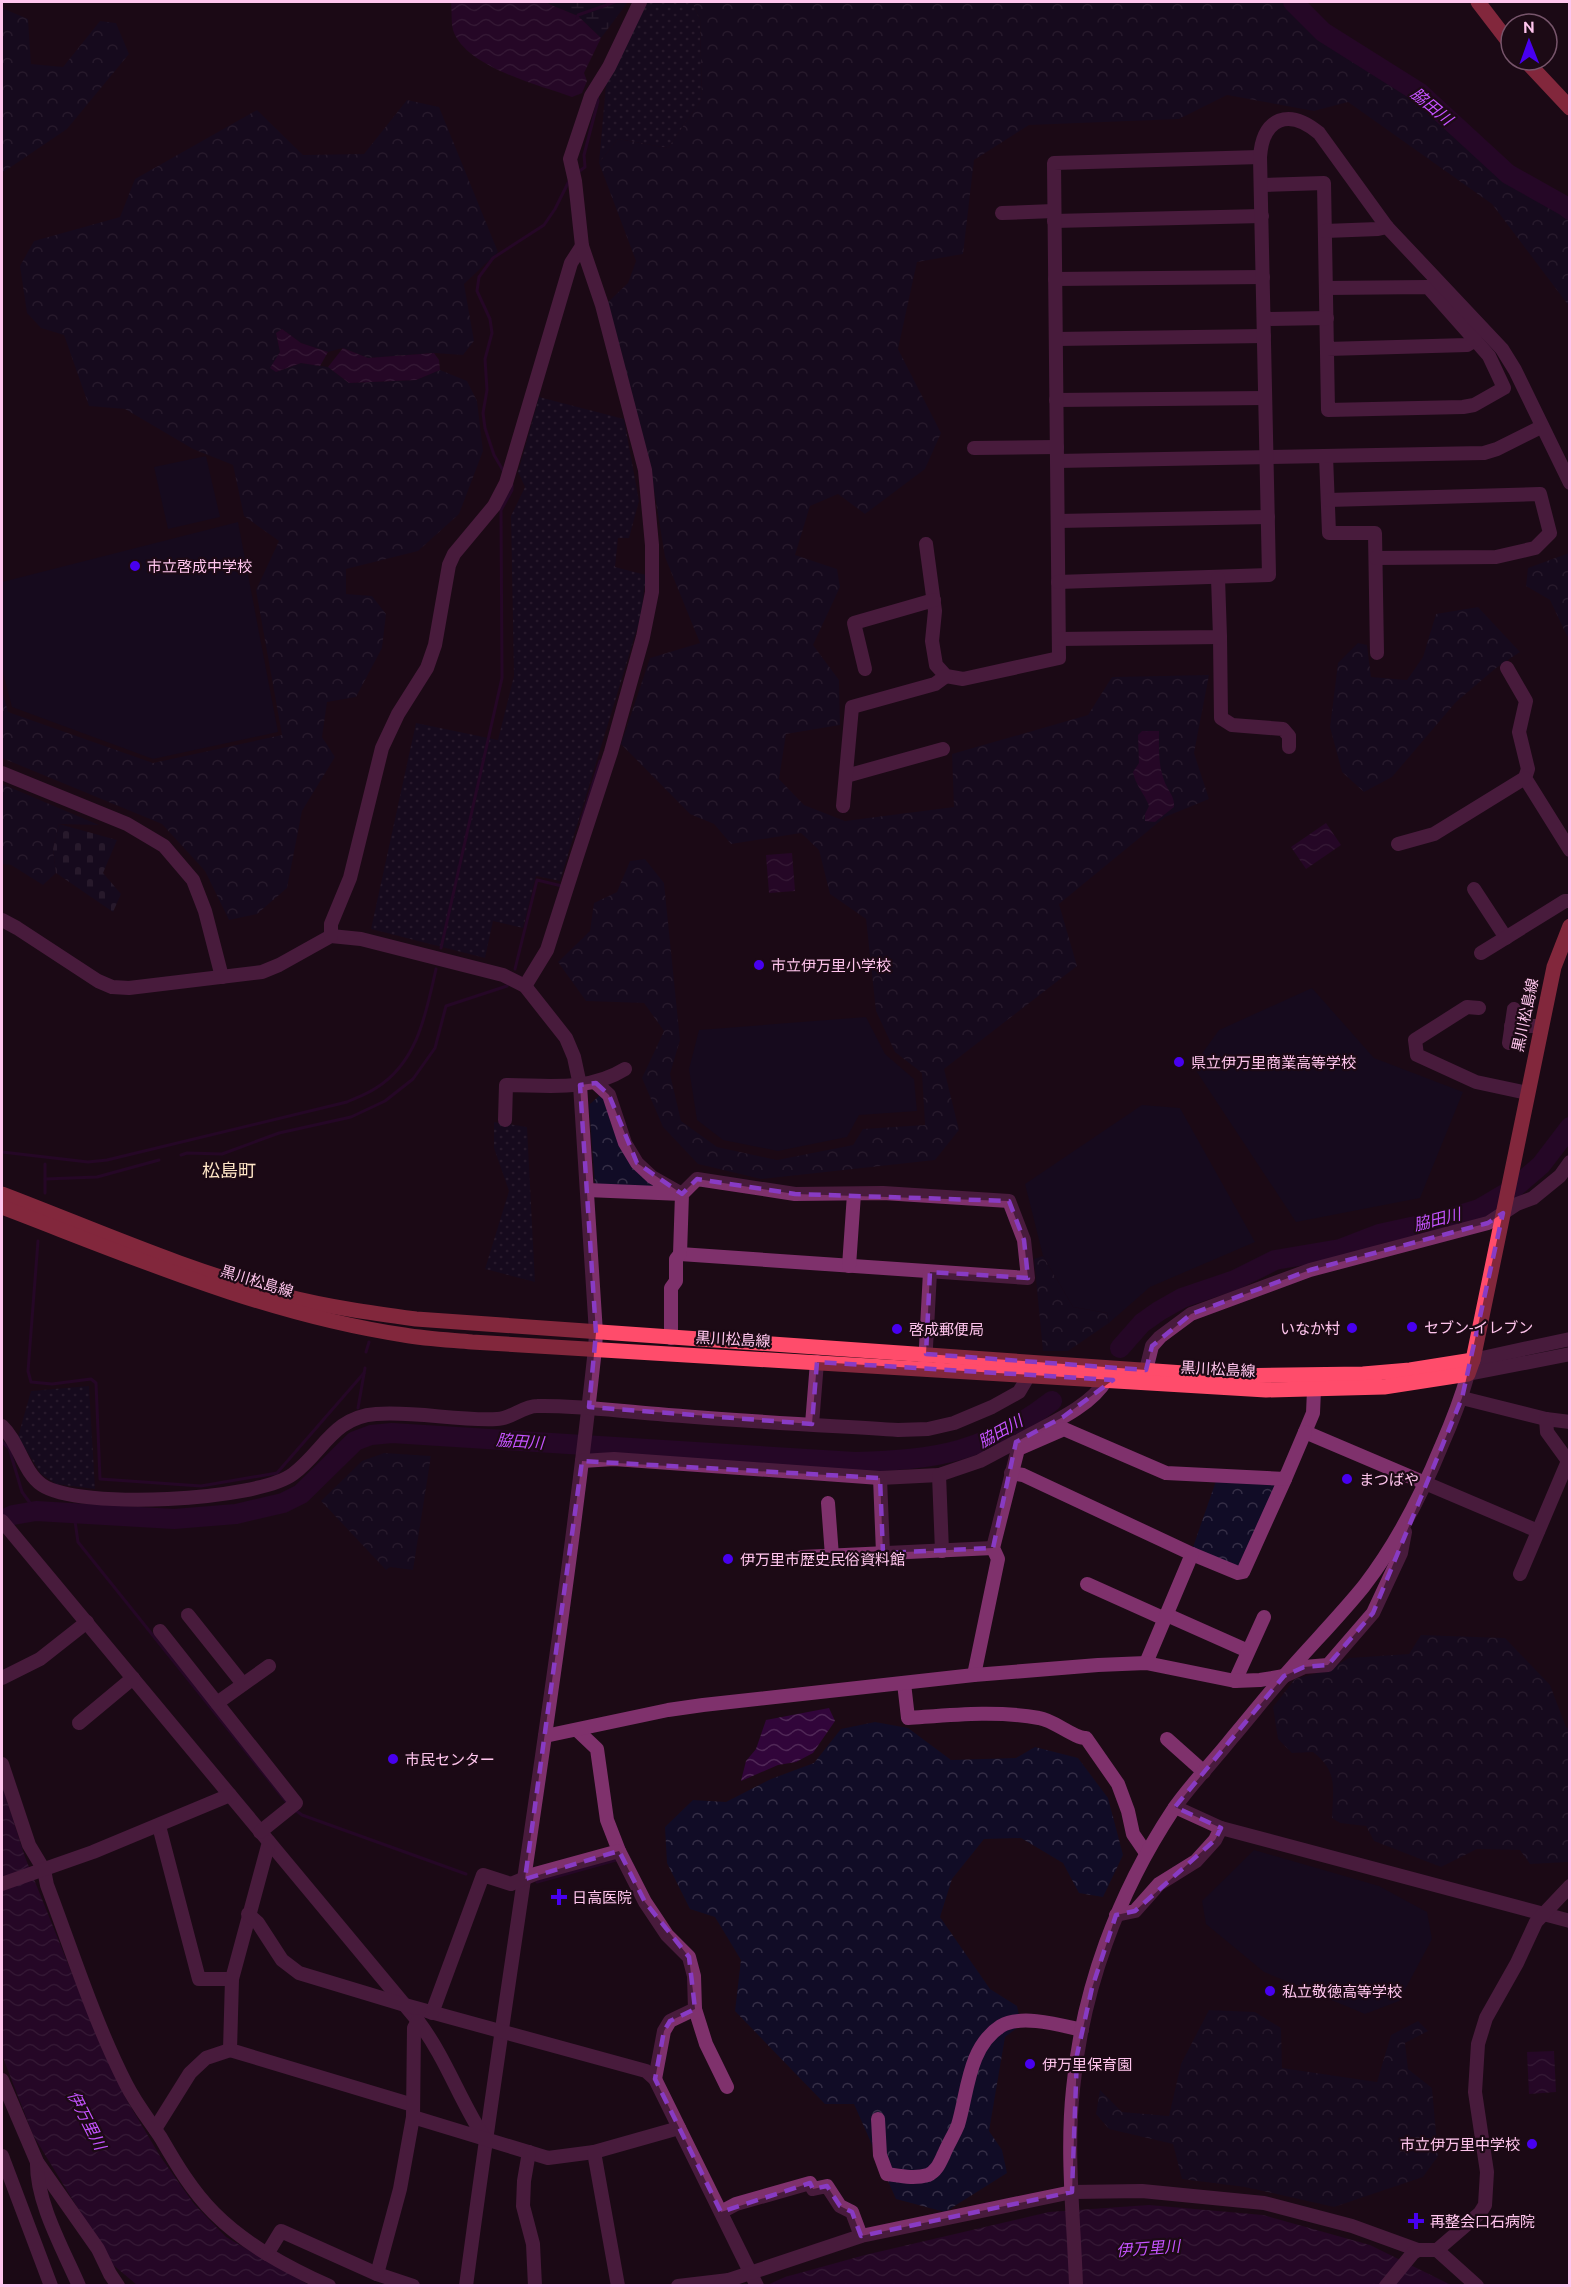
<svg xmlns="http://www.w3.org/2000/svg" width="1571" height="2287" font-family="Ubuntu,'Noto Sans JP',sans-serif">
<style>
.grass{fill:url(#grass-dots)}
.forest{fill:url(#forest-crowns)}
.wetland{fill:url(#wetland-marsh)}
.cemetery{fill:url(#cemetery-stones)}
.pitch{fill:#110c26}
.water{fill:url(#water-waves)}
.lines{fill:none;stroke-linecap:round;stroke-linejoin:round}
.stream{stroke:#31053a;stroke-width:3}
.river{stroke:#31053a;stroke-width:20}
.minor{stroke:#7f316c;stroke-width:14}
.major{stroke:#ff4c6b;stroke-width:15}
.marked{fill:none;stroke:#883bc4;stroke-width:4.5;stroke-dasharray:12 8;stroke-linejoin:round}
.poi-dot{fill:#4800f0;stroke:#1c0a15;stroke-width:2}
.labels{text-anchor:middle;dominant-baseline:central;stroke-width:4.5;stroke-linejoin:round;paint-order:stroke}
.poi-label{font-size:15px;fill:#ffc5ed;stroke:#1c0a15;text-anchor:start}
.street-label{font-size:15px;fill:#ffc5ed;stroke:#1c0a15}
.water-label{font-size:16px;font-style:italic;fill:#c553ff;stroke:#1c0a15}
.quarter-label{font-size:18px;fill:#ffe6c7;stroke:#1c0a15}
</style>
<defs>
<pattern id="grass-dots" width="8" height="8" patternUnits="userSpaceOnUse" patternTransform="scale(1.5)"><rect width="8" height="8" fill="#110c26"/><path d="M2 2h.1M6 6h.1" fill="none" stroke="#352e46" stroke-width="1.8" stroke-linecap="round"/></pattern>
<pattern id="forest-crowns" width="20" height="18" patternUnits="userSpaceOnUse" patternTransform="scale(1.5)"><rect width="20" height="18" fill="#110c26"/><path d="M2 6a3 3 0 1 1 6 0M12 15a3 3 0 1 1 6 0" fill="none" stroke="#352e46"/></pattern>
<pattern id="wetland-marsh" width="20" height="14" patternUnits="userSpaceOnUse" patternTransform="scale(1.5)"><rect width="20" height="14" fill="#110c26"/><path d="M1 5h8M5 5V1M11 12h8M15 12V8" fill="none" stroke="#352e46"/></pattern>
<pattern id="cemetery-stones" width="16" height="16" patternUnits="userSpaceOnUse" patternTransform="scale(1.5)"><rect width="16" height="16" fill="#110c26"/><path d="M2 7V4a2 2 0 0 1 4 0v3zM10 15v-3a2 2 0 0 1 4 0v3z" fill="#352e46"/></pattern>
<pattern id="water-waves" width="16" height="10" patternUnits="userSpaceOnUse" patternTransform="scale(1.5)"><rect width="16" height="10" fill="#31053a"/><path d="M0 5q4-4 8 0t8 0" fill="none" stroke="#502857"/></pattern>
</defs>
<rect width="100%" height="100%" fill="#1c0a15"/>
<g class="grass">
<polygon points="646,2 692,2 700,19 702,99 668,148 618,139 599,163 606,85"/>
<polygon points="539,397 624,419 639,501 629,538 618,538 615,567 646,575 641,616 560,881 536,876 523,928 493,921 485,958 371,929 416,723 498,740 514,676 511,516 525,487 518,472"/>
<polygon points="494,1122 527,1127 535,1282 485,1269 509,1191 494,1148"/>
<polygon points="89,1386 95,1489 56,1484 41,1474 18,1437 31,1391"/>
</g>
<g class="forest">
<polygon points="692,2 1288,2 1315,31 1416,96 1506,177 1569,215 1569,306 1492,204 1348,102 1314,111 1227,95 1179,119 1029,125 974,160 963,254 917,262 898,349 941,433 925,469 865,514 838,494 810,506 795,555 837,569 840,587 813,645 839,680 840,725 786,734 779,779 804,805 845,821 954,807 952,754 1088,715 1112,677 1209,675 1194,753 1209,799 1165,817 1059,904 1077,966 944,1069 959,1130 935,1160 761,1179 698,1164 663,1127 642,1078 664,1031 644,1003 586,1001 558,962 590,931 594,903 617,892 630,861 645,859 664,883 680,1040 670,1074 681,1121 717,1147 777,1160 853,1145 863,1129 925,1125 922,1073 895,1052 876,1011 866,919 830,894 819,850 801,833 731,844 714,824 690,814 621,744 650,658 700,643 665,557 650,466 607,303 628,283 636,261 599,163 618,139 668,148 702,99 700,19"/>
<polygon points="2,8 28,19 31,64 63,67 100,21 116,23 129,54 67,129 2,173"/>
<polygon points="407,100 439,107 498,252 464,284 474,341 463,355 434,353 368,358 343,348 328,352 301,343 282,329 276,333 280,352 276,372 301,363 328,367 349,383 416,380 440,370 467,381 477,401 483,451 459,514 418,551 346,569 346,594 372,596 386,614 382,648 356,697 327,702 322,737 335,757 302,811 287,888 257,914 229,920 205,871 162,824 2,758 2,690 8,712 153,763 282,735 256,590 279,541 244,516 233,465 193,449 125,409 89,406 64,335 41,328 27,313 20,266 34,241 120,217 135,179 257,110 303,155 364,154"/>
<polygon points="1569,553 1570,553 1569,637 1567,636 1550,600 1526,586 1528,568"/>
<polygon points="1478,607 1520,652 1496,668 1456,702 1392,777 1364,792 1342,772 1330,727 1338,663 1358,643 1367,645 1371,677 1407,680 1423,657 1436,614"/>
<polygon points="2,784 99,825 59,824 53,849 56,873 43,885 11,865 2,864"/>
<polygon points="599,1096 605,1097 660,1189 595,1184 589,1105"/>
<polygon points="1043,1256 1073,1307 1107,1313 1109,1323 1068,1351 1043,1351 1034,1259"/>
<polygon points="384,1453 431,1456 413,1570 390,1567 386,1570 321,1501 362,1461"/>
<polygon points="1216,1481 1278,1483 1240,1569 1192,1550"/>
<path d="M1421 1635 1505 1638 1550 1685 1566 1727 1569 1729V1862L1530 1864 1520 1850 1477 1849 1441 1867 1374 1841 1366 1826 1340 1823 1332 1818C1333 1788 1338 1771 1313 1752L1292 1753 1278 1739 1273 1707 1295 1679 1328 1670 1349 1658 1409 1654Z"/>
<polygon points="875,1722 908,1728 951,1760 1016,1758 1035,1747 1078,1758 1108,1798 1123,1855 1103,1897 1079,1893 1063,1863 1021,1838 984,1839 952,1879 940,1917 990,1989 1017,2006 1021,2025 1005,2037 989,2131 1002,2150 1007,2173 945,2212 896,2199 854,2104 825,2104 735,2011 741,1960 715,1917 690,1909 667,1863 665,1827 693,1800 726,1802 771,1779 814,1763 841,1729"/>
<polygon points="1209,2010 1255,2012 1281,2028 1282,2068 1377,2082 1391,2035 1418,2021 1428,2031 1405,2043 1408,2069 1432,2088 1438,2156 1423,2177 1334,2207 1245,2187 1182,2179 1173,2144 1109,2129 1096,2114 1100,2090 1122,2112 1169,2116 1181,2064"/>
</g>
<polygon class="wetland" points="544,2 628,2 601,38 578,16"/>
<polygon class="cemetery" points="59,824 117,840 103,873 121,894 113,912 56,873 53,849"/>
<g class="pitch">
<polygon points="206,456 220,517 168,529 154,467"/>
<polygon points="238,522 278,732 153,759 12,707 2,669 2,582"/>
<polygon points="1312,988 1374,1058 1463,1092 1420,1198 1296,1222 1193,1066 1219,1030"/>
<polygon points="866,1017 885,1054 914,1079 917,1111 859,1115 847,1137 778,1151 723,1140 697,1120 689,1069 699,1030"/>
<polygon points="1142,1105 1180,1108 1255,1242 1150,1287 1109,1323 1107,1313 1073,1307 1043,1256 1025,1184"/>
<polygon points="1254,1850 1379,1886 1427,1912 1432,1939 1399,2001 1365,2014 1264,1972 1206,1924 1202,1901"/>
</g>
<g class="water">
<path d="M451 2H544L578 16 601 38 584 73 587 81 582 93 572 97C539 85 465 67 453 30 451 22 452 10 451 2Z"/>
<polygon points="282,329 301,343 328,352 320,366 301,363 276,372 270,368 280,352 276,333"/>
<polygon points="343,348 368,358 434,353 439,360 440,370 416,380 349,383 328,367"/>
<path d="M1142 731H1159C1159 748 1158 764 1164 780 1167 790 1175 796 1174 807L1155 822 1145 821V814L1149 806C1145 794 1135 785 1133 772L1139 763 1138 735Z"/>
<polygon points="1326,823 1341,845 1306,869 1291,847"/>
<polygon points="792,853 795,891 769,893 766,855"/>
<polygon points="829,1708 835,1721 813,1753 796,1762 778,1765 741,1781 746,1761 756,1749 766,1720"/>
<polygon points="2,1785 25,1857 98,2038 125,2097 160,2156 194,2204 226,2237 309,2285 137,2285 112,2264 33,2135 2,2055"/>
<polygon points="1554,2051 1556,2092 1529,2094 1527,2052"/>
<polygon points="1149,2205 1263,2215 1370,2245 1451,2285 1214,2286 1206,2284 765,2286 785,2277 865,2255 1049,2212"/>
</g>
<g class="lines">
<g class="stream">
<polyline points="577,19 578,15 615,2"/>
<polyline points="577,173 585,167 584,155 598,101 597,96"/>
<polyline points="504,472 494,455 485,428 483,413 487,390 485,359 492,333 490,319 477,291 479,277 493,258 544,225 555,209 570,179"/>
<polyline points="581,822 600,761"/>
<polyline points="441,948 502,678 501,510 512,490 512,485"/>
<polyline points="515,969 537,880 562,886 563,883"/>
<path d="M2 1152 88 1162 107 1160 347 1102C356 1098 367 1094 376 1088 418 1062 426 1013 436 969"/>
<polyline points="181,1155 187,1153 222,1154 279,1133 351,1117 385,1101 413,1079 435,1048 446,1006 507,986"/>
<polyline points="45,1179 97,1177 159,1160"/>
<polyline points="45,1193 45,1164"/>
<polyline points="38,1241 28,1371 31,1382 52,1384 91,1379 96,1383 100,1479 201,1486 277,1473 364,1373"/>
<polyline points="366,1352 369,1342"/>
<polyline points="358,1408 365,1368"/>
<polyline points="2,1442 9,1448 22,1492 36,1511"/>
<polyline points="74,1514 78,1542 289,1805"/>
<polyline points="294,1809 302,1815 466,1874"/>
<polyline points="537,1882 616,1860"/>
</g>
<g class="river">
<polyline points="1293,2 1323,32 1420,93 1508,174 1565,206 1570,210"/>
<polyline points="1120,1348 1142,1323 1159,1311 1182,1298 1235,1280 1275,1260 1340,1249 1379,1234 1443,1220 1479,1209 1513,1189 1541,1165 1570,1127"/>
<path d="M2 1520 13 1515 36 1511 174 1519 236 1514 283 1503 301 1494 355 1441 371 1435 392 1433 855 1462C937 1460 986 1452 1052 1401"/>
</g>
<g class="minor">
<polyline points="1261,185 1324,183 1328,410 1463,407 1474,405 1504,388 1489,356 1475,340 1467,345 1327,349"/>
<polyline points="1002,213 1054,211"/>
<polyline points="1054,221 1262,216"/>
<polyline points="1325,231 1378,229 1387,227"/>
<polyline points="1055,279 1263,277"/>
<polyline points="1326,288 1428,287 1475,340"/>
<polyline points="1264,319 1327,318"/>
<polyline points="1056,339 1264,336"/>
<polyline points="1056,400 1265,398"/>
<polyline points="974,448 1057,447"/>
<polyline points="1326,456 1329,533 1375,533 1377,653"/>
<polyline points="1057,461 1484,453 1497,449 1541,427"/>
<polyline points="1328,500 1540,494 1550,533 1535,548 1496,557 1376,558"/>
<polyline points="1058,521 1268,517"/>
<polyline points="926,544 935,611 932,641 936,665 946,676 963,679 1059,658 1054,163 1260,157"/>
<path d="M1058 582 1269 575 1260 157C1263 117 1289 108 1319 133L1387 227 1502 349 1515 370 1570 483"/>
<polyline points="1220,637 1221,718 1232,725 1283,729 1289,736 1289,747"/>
<polyline points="1059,639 1220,637 1218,578"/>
<polyline points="1507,668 1526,701 1519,732 1528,769 1525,778 1570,850"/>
<polyline points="865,669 854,623 934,600"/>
<polyline points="2,773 127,824 164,846 193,880 205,911 222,977"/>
<polyline points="846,776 943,749"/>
<polyline points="843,806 852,707 935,684 946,676"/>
<polyline points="1398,844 1434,834 1525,778"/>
<polyline points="1474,889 1506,938"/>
<path d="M2 920 17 928 98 981 112 987 129 988 262 972 279 965 331 936 361 939 503 975 525 986 566 1038 574 1057 580 1085 596 1333 595 1349C561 1662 507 1973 466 2286"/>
<polyline points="331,936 331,924 350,878 382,748 398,714 427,668 435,645 449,565 454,554 494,506 506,483 571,263 582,246"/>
<polyline points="1481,953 1565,901 1570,901"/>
<polyline points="525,986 547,950 577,856 611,752 643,637 652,592 652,545 645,470 602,305 582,246 575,181 570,159 591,96 609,67 640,2"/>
<polyline points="1479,1008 1467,1007 1415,1040 1417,1055 1476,1082 1527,1093"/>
<polyline points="1511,1026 1541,1026"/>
<polyline points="1509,1043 1514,1009"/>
<path d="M505 1120 506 1085C547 1085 588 1092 625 1069"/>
<polyline points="587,1190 682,1194 680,1254 1028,1278 1024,1240 1009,1201 883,1193 795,1194 697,1179 682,1194 652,1177 637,1163 625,1143 609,1095 596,1083"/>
<polyline points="849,1266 854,1194"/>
<polyline points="671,1338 671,1288 676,1281 676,1259 680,1254"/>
<polyline points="1473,1360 1570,1339"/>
<polyline points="925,1365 930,1272"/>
<polyline points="1146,1370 1152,1346 1160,1337 1191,1314 1310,1270 1488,1223 1517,1204 1533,1198 1560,1176 1570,1162"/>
<polyline points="1314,1390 1313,1413 1305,1432 1538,1531"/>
<polyline points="1462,1398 1546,1419 1570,1422"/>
<polyline points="812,1424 817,1362"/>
<path d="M2 1426C19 1442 23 1472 42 1485 79 1510 257 1501 293 1474 323 1452 333 1417 376 1414 416 1411 457 1421 497 1419 511 1419 523 1406 537 1406 578 1405 617 1411 658 1414 738 1421 818 1425 898 1430L928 1429 954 1423 992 1407 1019 1392 1029 1375"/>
<path d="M1020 1440C1047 1425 1091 1407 1106 1380"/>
<polyline points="582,1461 614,1459 880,1478 939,1475 980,1461 1016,1442 1018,1449"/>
<polyline points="1011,1473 1023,1475 1192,1554 1238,1573 1243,1572 1285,1479"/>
<polyline points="939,1475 942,1551"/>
<polyline points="880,1478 883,1553"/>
<polyline points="828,1503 832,1556"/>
<path d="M2 1521 418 2021C446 2058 460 2101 485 2139"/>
<polyline points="802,1557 993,1548"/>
<polyline points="1520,1574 1568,1461 1547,1432 1546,1419"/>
<polyline points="1087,1584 1165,1619"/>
<polyline points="188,1615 243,1684"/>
<polyline points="1167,1615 1248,1651"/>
<polyline points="160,1631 296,1803 260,1832"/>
<polyline points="1146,1663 1192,1554"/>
<polyline points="974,1675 998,1559 993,1548 1018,1449 1064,1429 1166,1473 1285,1479 1305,1432"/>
<polyline points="2,1678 40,1659 87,1622"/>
<polyline points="1235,1681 1264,1617"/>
<path d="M904 1683 908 1718C951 1715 996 1710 1039 1718 1054 1720 1075 1739 1086 1738L1118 1784 1128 1811 1133 1834 1146 1853"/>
<polyline points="217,1703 269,1666"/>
<polyline points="79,1723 133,1678"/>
<polyline points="578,1731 597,1749 607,1820 619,1851 645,1902 667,1935 689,1957 694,1976 695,2009 670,2021 664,2031 655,2079"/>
<polyline points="545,1736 668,1710 703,1705 974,1675 1098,1665 1146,1663 1235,1681 1260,1680 1284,1676 1304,1667 1328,1665 1373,1613 1401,1553 1405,1532"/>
<polyline points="1167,1739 1204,1772"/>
<path d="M2 1764 29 1845 44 1870 47 1885C72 1951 94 2021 126 2084 136 2104 149 2120 161 2138 176 2164 192 2191 214 2213 246 2245 287 2267 329 2286"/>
<polyline points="1175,1807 1221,1828 1570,1921"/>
<polyline points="159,1826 199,1979 232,1979"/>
<polyline points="269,1842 232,1979 230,2050 413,2105"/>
<polyline points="2,1884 93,1852 230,1795"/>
<polyline points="248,1914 258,1923 282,1960 299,1973 405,2005 646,2071 655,2079 757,2286"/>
<polyline points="1116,1915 1135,1911 1159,1884 1196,1861 1215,1840 1221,1828"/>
<polyline points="695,2009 706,2044 727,2087"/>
<polyline points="432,2013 483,1875 511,1884 535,1874 619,1851"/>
<polyline points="2,2080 37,2162 98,2249 110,2274 118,2286"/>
<polyline points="413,2117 548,2158 594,2152 679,2128"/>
<path d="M878 2119 880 2155 887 2174C901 2176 914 2179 928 2175 937 2171 940 2162 944 2154 948 2144 954 2135 958 2125 968 2092 968 2047 1001 2026 1021 2014 1060 2025 1082 2030"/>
<polyline points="155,2129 190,2073 206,2058 230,2050"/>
<polyline points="529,2152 524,2181 523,2206 533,2244 535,2286"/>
<polyline points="594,2152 618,2286"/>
<polyline points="2,2156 51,2286"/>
<path d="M37 2162C36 2202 63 2249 79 2286"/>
<polyline points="721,2212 736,2204 810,2183 813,2189 827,2186 840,2206 852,2212 861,2236"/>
<polyline points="1437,2250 1477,2286"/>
<polyline points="267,2254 281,2231 377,2274 413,2286"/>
<polyline points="377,2274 400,2189 413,2117 414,2028 418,2021"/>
<polyline points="678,2286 729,2280"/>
<polyline points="720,2286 729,2280 861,2236 1072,2192 1142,2191 1264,2203 1352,2226 1418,2250"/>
<path d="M1076 2286C1074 2221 1066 2154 1073 2089 1082 1990 1118 1893 1173 1810 1190 1785 1213 1762 1232 1738 1250 1717 1267 1695 1285 1675 1311 1645 1339 1617 1364 1586 1397 1543 1421 1496 1441 1447 1452 1422 1461 1399 1468 1374L1570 1354"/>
<polyline points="1386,2286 1413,2253 1418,2250 1437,2250 1480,2213 1485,2205 1487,2172 1475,2092 1478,2044 1486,2018 1517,1963 1536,1922 1570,1886"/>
</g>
<g class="major">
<polyline points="1478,2 1511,45"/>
<polyline points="1525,60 1570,108"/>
<path d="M2 1194C94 1229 190 1272 285 1296 328 1307 372 1313 416 1319L1227 1376 1363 1374 1410 1370 1473 1360"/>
<path d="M2 1207C133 1257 264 1314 404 1335 427 1339 450 1340 472 1342L1266 1390 1384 1387 1468 1374 1473 1360 1554 967 1570 926"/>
</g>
</g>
<path d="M0 0H1571V2287H0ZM596 1083 609 1095 637 1163 682 1194 697 1179 795 1194 1009 1201 1024 1240 1028 1278 930 1272 926 1354 1146 1370 1152 1346 1191 1314 1310 1270 1488 1223 1503 1213 1462 1398 1373 1613 1328 1665 1304 1667 1284 1676 1175 1807 1221 1828 1215 1840 1135 1911 1116 1915 1092 1988 1077 2055 1072 2192 861 2236 852 2212 840 2206 827 2186 813 2189 810 2183 721 2212 655 2079 664 2031 670 2021 695 2009 689 1957 645 1902 619 1851 525 1879 582 1461 880 1478 883 1553 993 1548 1016 1442 1063 1417 1113 1380 817 1362 812 1424 589 1407 596 1333 580 1085Z" fill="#1c0a15" fill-opacity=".55" fill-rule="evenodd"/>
<path class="marked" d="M596 1083 609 1095 637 1163 682 1194 697 1179 795 1194 1009 1201 1024 1240 1028 1278 930 1272 926 1354 1146 1370 1152 1346 1191 1314 1310 1270 1488 1223 1503 1213 1462 1398 1373 1613 1328 1665 1304 1667 1284 1676 1175 1807 1221 1828 1215 1840 1135 1911 1116 1915 1092 1988 1077 2055 1072 2192 861 2236 852 2212 840 2206 827 2186 813 2189 810 2183 721 2212 655 2079 664 2031 670 2021 695 2009 689 1957 645 1902 619 1851 525 1879 582 1461 880 1478 883 1553 993 1548 1016 1442 1063 1417 1113 1380 817 1362 812 1424 589 1407 596 1333 580 1085Z"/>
<g class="poi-dot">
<circle cx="135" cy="566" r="6"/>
<circle cx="759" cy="965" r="6"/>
<circle cx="1179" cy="1062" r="6"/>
<circle cx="1412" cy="1327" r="6"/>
<circle cx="1352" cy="1328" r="6"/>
<circle cx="897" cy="1329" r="6"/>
<circle cx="1347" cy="1479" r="6"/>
<circle cx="728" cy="1559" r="6"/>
<circle cx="393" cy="1759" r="6"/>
<path d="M556 1888h6v6h6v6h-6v6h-6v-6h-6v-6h6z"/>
<circle cx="1270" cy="1991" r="6"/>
<circle cx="1030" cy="2064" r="6"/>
<circle cx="1532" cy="2144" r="6"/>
<path d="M1413 2212h6v6h6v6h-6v6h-6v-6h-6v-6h6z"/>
</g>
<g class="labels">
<g class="poi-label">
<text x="147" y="566">市立啓成中学校</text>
<text x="771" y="965">市立伊万里小学校</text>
<text x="1191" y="1062">県立伊万里商業高等学校</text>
<text x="1424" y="1327">セブン-イレブン</text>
<text x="1340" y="1328" text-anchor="end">いなか村</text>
<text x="909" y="1329">啓成郵便局</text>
<text x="1359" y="1479">まつばや</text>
<text x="740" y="1559">伊万里市歴史民俗資料館</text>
<text x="405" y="1759">市民センター</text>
<text x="572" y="1897">日高医院</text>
<text x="1282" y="1991">私立敬徳高等学校</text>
<text x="1042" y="2064">伊万里保育園</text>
<text x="1520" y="2144" text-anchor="end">市立伊万里中学校</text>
<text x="1430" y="2221">再整会口石病院</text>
</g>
<g class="street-label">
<text transform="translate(1525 1015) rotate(-78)">黒川松島線</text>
<text transform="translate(257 1281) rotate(17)">黒川松島線</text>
<text transform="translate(733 1339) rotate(3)">黒川松島線</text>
<text transform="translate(1218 1369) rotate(3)">黒川松島線</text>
</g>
<g class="water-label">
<text transform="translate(1432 106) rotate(40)">脇田川</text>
<text transform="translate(1437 1219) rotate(-14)">脇田川</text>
<text transform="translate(1000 1431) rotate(-29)">脇田川</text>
<text transform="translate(520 1441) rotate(4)">脇田川</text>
<text transform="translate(87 2120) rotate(63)">伊万里川</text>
<text transform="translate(1148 2248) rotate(-4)">伊万里川</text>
</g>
<g class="quarter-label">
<text x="229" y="1170">松島町</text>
</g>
</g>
<rect width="1571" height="2287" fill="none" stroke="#ffc5ed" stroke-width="6"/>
<g transform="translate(1529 42) rotate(359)"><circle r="28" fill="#1c0a15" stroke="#77556b" stroke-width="1.5"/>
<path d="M0-4.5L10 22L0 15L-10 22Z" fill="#4800f0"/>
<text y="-9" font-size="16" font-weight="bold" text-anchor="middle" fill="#ffc5ed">N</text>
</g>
</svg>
